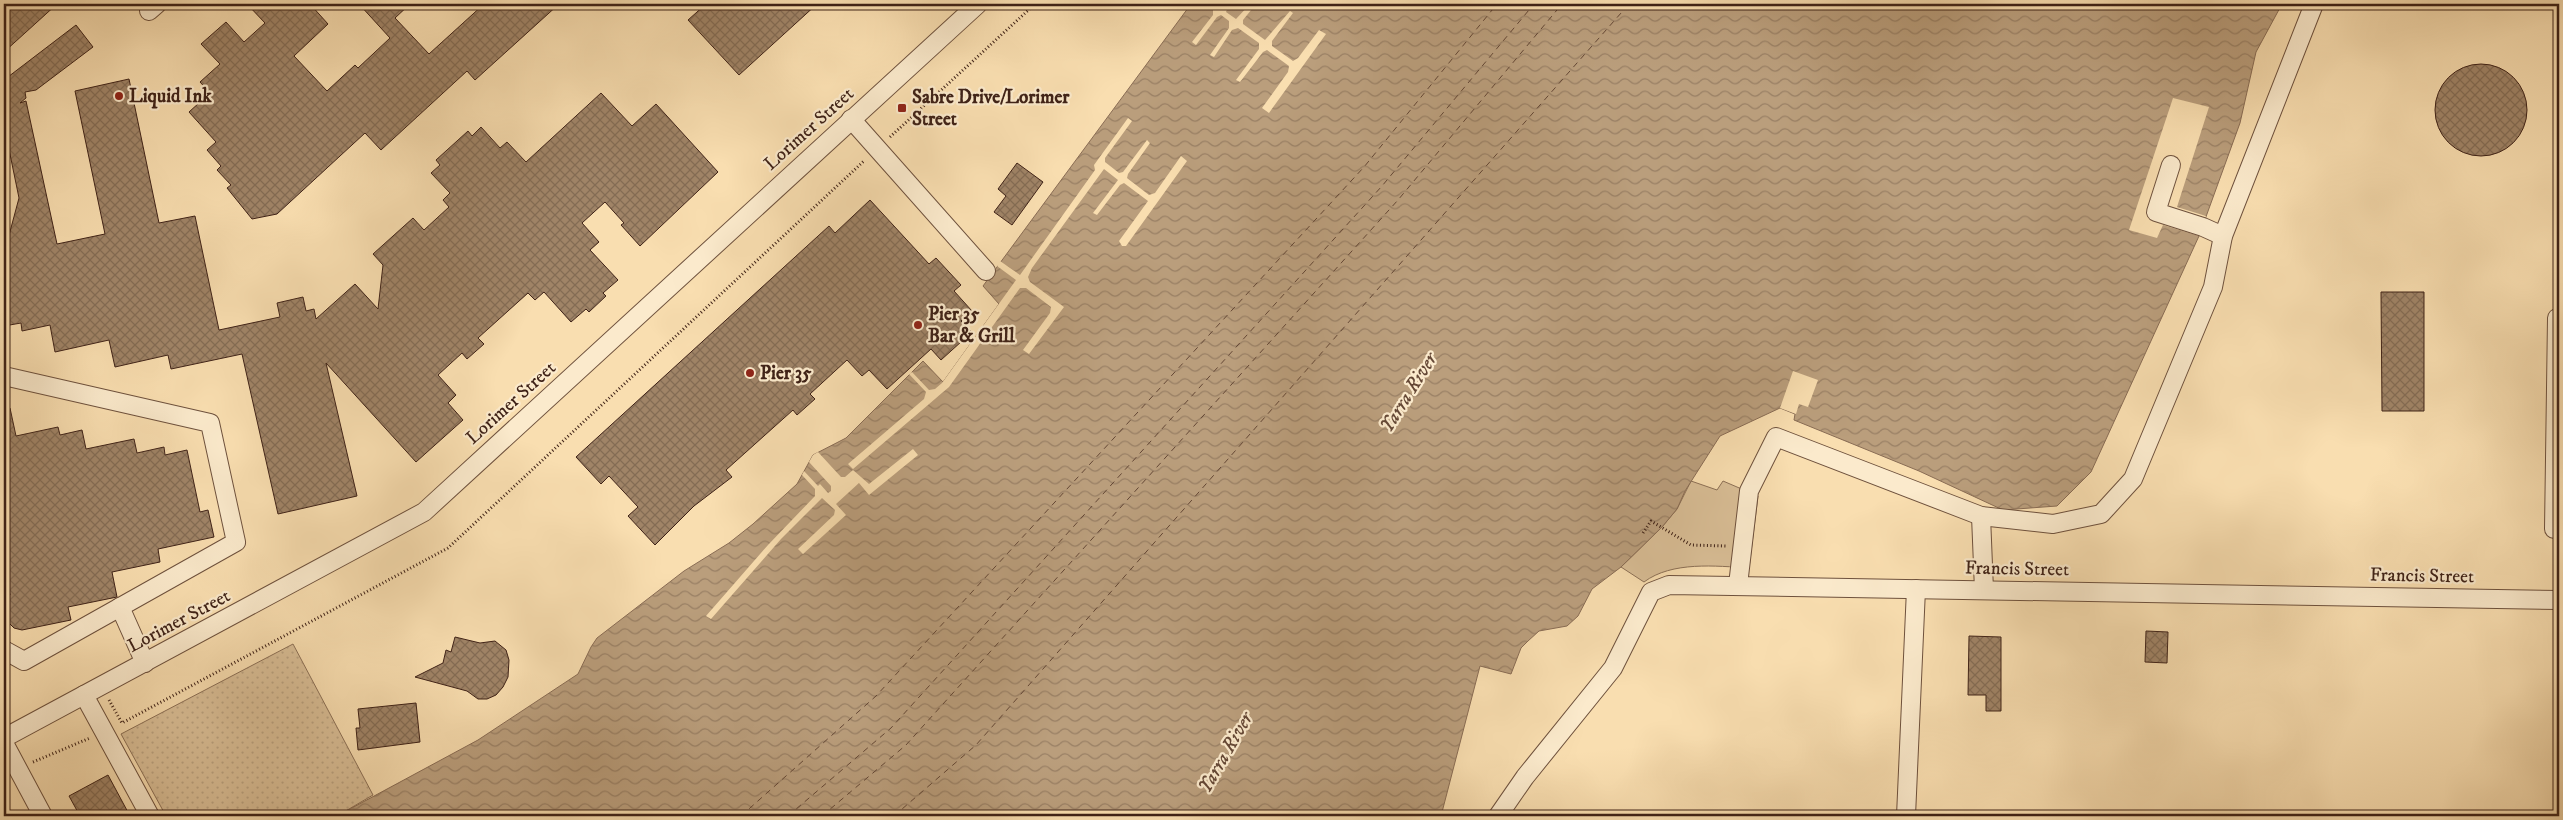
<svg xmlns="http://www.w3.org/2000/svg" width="2563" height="820" font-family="'IM FELL DW Pica',serif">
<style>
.grass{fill:url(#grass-dots);stroke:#8c7056}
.green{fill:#d9be96;stroke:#8c7056}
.water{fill:url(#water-waves);stroke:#896c54}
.pier{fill:#f9deb0}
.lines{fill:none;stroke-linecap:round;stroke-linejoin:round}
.ferry{stroke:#644735;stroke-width:1;stroke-dasharray:6 5;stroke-linecap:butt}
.building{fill:url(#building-cross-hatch);stroke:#3f2217}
.minor-casing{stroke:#6e513d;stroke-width:20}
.path{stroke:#3f2217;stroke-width:3;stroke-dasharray:1 2.5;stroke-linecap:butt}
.minor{stroke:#fbeacc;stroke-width:18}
.poi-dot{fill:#8f2418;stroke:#fbeacc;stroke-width:2}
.labels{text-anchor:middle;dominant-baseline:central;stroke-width:4.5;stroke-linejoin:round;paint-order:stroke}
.poi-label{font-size:19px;font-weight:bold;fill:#3f2217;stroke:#fbeacc;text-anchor:start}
.street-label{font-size:19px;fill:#3f2217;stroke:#fbeacc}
.water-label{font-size:20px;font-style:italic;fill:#644735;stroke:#fbeacc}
</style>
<defs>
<pattern id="grass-dots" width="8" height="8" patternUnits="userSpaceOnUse" patternTransform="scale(1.25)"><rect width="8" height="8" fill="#d9be96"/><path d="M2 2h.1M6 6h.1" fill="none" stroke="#bba381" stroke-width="1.8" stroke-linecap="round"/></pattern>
<pattern id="water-waves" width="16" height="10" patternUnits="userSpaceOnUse" patternTransform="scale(1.25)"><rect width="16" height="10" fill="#ba9e7c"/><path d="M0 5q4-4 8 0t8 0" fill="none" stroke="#998065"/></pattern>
<pattern id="building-cross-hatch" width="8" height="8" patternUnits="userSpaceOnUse" patternTransform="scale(1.25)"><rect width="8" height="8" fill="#a08467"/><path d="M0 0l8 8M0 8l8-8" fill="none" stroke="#846c54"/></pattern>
</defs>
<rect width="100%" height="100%" fill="#f9deb0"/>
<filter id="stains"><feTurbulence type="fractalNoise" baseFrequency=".004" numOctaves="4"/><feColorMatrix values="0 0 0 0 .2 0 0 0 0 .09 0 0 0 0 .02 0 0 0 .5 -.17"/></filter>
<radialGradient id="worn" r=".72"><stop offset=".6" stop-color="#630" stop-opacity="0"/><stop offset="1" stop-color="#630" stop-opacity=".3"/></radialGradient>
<polygon class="grass" points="293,644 373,795 337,816 166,816 121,734"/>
<path class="green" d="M1691 481 1717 490 1723 481 1758 496 1749 568C1716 566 1672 561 1644 582L1621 567 1662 527 1677 509Z"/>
<polygon class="water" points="1191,4 2282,4 2256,52 2240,123 2199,236 2091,472 2057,506 2003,510 1919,471 1794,420 1795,414 1780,408 1720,436 1685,491 1677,509 1662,527 1621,567 1592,589 1578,616 1567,626 1539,631 1528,641 1521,648 1511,674 1480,666 1441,816 337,816 478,740 578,674 591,647 597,638 684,571 729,543 753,524 797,484 813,455 846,438 923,361 943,382 999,304 983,286"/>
<g class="pier">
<polygon points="1206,4 1213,4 1218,7 1229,4 1226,12 1236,19 1250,4 1256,4 1243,20 1243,24 1265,40 1290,11 1293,13 1272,41 1272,46 1293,61 1298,58 1319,30 1326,34 1269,113 1262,108 1288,72 1289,66 1267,50 1263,52 1240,82 1236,80 1259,49 1259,43 1238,28 1232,30 1214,57 1210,55 1229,28 1229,21 1221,15 1217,17 1196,45 1192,42 1213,15 1213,10"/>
<polygon points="2173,98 2209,107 2177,207 2206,216 2199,236 2163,225 2157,238 2129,230"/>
<polygon points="1128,118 1132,121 1105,158 1105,162 1119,173 1123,172 1147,140 1150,143 1128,174 1127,178 1149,195 1155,193 1181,156 1187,161 1126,246 1122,246 1119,241 1148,201 1124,183 1120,185 1097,215 1093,213 1118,180 1104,169 1032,268 1028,277 1030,282 1064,307 1029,354 1023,350 1050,313 1051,307 1026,288 1020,288 949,387 853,469 848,464 924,399 926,392 909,374 912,372 929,390 935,389 942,383 1016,280 997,266 1000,261 1020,275 1095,170 1094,165"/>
<polygon points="1793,371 1818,380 1808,407 1799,404 1796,414 1780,408"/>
<polygon points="913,449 918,455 869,495 859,483 836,504 846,515 803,554 798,549 834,515 835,510 822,498 781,539 711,619 706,616 768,545 815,496 815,489 802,475 804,471 818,486 820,484 828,493 831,491 831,486 809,462 813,455 818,452 841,477 845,477 853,470 869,484"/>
</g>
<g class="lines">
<g class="ferry">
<polyline points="741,816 876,696 1364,167 1497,4"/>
<polyline points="788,816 891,728 1382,186 1534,4"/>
<polyline points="822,816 906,745 1398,200 1562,4"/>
<polyline points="894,816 976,745 1629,4"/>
</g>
</g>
<g class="building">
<polygon points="4,4 57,4 4,52"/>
<polygon points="247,4 310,4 328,24 294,56 327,91 355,65 358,68 390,38 359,4 410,4 395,18 429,54 484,4 559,4 475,80 467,71 381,150 365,133 277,214 252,219 227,188 231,185 217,170 221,166 207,150 216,142 189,112 210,93 200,82 220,64 201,44 226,22 244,42 265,23"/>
<polygon points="706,4 817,4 739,75 688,20"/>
<polygon points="76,25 93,47 36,90 25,92 26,98 20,103 26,101 57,244 105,234 75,91 129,79 159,223 195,216 219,330 280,317 277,303 303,297 306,311 314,309 316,319 355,284 378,309 383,265 373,254 413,218 424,230 449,207 443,200 450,193 431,173 440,165 436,160 468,131 472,136 481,127 500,148 507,142 526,162 601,93 632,126 656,104 718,172 640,246 621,225 624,223 605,202 582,223 599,242 590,250 618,280 603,293 606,296 589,312 586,309 571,322 544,292 535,300 528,293 478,338 484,344 467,359 462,353 438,375 456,395 448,403 463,420 416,462 326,363 357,496 278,514 242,354 171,369 168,355 115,367 109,340 55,352 50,325 22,331 21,323 4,326 4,254 19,198 4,125 4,80"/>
<circle cx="2481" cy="110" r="46"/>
<polygon points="1017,163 1043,182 1012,225 994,212 1006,196 998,189"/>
<polygon points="870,200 929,264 936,258 961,285 954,291 972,311 961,321 972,332 941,360 931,349 887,389 869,370 862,376 847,360 810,394 815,399 797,415 793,410 726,470 732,477 694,506 655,545 628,516 638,507 609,476 601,484 576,457 829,226 835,233"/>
<polygon points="2381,292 2424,292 2424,411 2382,411"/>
<polygon points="4,408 10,408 16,436 58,427 60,435 82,430 86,449 134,439 137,453 164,447 165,455 187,450 200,512 208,510 214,537 158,549 160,562 112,572 117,597 68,607 71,620 22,630 14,628 6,620 4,608 4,596 10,595 4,569"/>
<polygon points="2146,631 2168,632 2167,663 2145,662"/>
<polygon points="1969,636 2001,637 2001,711 1986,711 1986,695 1968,695"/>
<polygon points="455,637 480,643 495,641 506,650 509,660 508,677 503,687 496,695 487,699 478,699 467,691 415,677 443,663 446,650 451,652"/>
<polygon points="416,703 420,742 358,750 356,728 360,728 358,709"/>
<polygon points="108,775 130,816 80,816 69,796"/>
</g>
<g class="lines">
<g class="minor-casing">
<g id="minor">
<polyline points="149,11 157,4"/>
<polyline points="851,119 986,271"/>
<polyline points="2171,165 2156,212 2203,227 2223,236"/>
<polyline points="4,376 210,423 236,542 24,661 4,650"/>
<polyline points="1981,516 1984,590"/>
<polyline points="2554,529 2557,318 2559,318"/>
<polyline points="1738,585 1749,491 1776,437 1981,516 2053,524 2101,514 2133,479 2213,287 2223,236 2314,4"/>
<polyline points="120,607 145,663"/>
<polyline points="84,695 150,816"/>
<polyline points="4,738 424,512 978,4"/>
<polyline points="4,743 43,816"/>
<polyline points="1498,816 1525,777 1613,668 1651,592 1669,585 2559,600"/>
<polyline points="1906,816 1916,589"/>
</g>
</g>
<g class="path">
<polyline points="890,137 1035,4"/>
<polyline points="1643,533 1651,521 1691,545 1726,546"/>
<polyline points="109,700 122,723 448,548 865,160"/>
<polyline points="33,762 90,738"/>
</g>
<use href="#minor" class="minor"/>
</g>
<g class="poi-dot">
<circle cx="119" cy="96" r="5"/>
<rect x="897" y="103" width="10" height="10" rx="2.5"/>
<circle cx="918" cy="325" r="5"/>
<circle cx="750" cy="373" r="5"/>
</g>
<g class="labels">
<g class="poi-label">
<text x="129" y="96">Liquid Ink</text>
<text x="912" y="97">Sabre Drive/Lorimer<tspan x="912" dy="22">Street</tspan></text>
<text x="928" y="314">Pier 35<tspan x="928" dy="22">Bar &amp; Grill</tspan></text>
<text x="760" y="373">Pier 35</text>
</g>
<g class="street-label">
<text transform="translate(809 129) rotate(-42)">Lorimer Street</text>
<text transform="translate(511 403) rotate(-42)">Lorimer Street</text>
<text transform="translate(2017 569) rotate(1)">Francis Street</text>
<text transform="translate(2422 576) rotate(1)">Francis Street</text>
<text transform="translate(179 621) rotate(-28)">Lorimer Street</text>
</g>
<g class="water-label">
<text transform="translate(1409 393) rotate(-58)">Yarra River</text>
<text transform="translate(1226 753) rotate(-60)">Yarra River</text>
</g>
</g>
<rect width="2563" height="820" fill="none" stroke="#f9deb0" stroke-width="20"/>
<rect x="5" y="5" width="2553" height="810" fill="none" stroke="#3f2217" stroke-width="2.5"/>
<rect x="10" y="10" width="2543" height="800" fill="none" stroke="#3f2217"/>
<rect width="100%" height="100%" filter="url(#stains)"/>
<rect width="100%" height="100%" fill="url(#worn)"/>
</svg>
